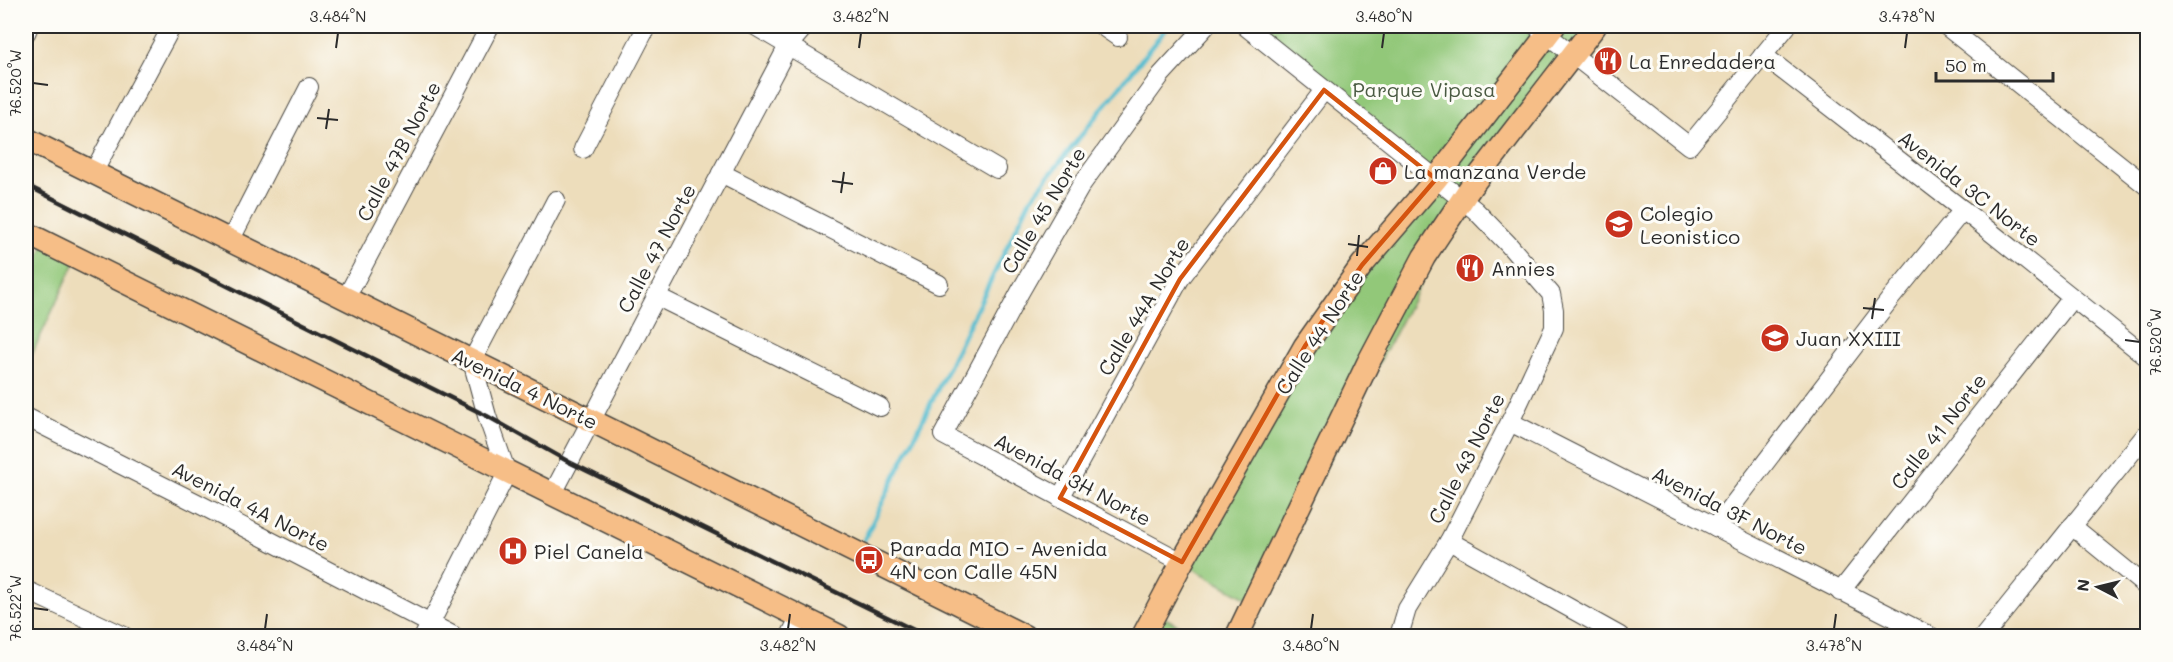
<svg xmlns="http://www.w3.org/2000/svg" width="2173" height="662" font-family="Mali,sans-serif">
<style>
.green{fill:#92c879;stroke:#5e7a52;stroke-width:1.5}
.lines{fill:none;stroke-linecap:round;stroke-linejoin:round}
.stream{stroke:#54bdd0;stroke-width:4.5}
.minor-casing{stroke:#484641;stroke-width:20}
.major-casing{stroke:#484641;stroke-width:25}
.minor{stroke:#fff;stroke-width:18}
.major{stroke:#f6be87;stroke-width:22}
.rail{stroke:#2b2b2b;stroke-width:4.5}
.marked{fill:none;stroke:#d5540f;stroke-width:4.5;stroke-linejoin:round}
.ticks{fill:none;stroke:#2b2b2b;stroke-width:2}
.labels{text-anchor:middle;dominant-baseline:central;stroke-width:6;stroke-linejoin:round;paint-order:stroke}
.poi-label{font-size:20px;fill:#2b2b2b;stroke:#fdfcf7;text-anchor:start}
.park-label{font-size:20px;fill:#4a5a42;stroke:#fdfcf7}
.street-label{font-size:20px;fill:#2b2b2b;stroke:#fdfcf7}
.neatline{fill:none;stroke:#2b2b2b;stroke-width:2}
.ticks-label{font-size:15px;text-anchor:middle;fill:#2b2b2b}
</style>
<rect width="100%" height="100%" fill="#fdfcf7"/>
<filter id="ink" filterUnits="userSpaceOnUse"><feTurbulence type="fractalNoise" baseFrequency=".0167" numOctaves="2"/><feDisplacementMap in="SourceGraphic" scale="12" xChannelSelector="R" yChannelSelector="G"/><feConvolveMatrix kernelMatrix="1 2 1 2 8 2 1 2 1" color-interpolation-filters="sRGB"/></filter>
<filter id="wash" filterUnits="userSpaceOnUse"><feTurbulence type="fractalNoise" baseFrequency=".008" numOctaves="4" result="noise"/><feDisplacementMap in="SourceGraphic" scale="24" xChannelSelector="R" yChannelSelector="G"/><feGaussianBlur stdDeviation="1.35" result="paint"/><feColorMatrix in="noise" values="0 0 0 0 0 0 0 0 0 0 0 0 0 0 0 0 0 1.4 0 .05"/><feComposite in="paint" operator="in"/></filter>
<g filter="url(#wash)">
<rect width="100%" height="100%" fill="#edddbb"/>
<g class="green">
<polygon points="1245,26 1595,26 1472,185 1254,603 1182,562 1305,346 1435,179"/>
<polygon points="45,243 77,258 26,367 26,284"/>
<polygon points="1155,613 1199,636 1143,636"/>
</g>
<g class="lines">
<polyline class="stream" points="864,540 1030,200 1168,26"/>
</g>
</g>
<g filter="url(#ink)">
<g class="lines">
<g class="minor-casing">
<g id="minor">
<polyline points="755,26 997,169"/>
<polyline points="1102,26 1118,37"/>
<polyline points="1245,26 1475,210 1508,244 1551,294 1554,310 1554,328 1510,422 1449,541 1407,609 1399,636"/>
<polyline points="1536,26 1689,146 1787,26"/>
<polyline points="1946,26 2148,187"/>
<polyline points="26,33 29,26"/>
<polyline points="1763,55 1963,210 2148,358"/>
<polyline points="583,149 647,26"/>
<polyline points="93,173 172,26"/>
<polyline points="721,173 939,284"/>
<polyline points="230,241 309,87"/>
<polyline points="656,296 880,407"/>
<polyline points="346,298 490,26"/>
<polyline points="26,417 197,503 454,636"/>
<polyline points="1510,422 1930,636"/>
<polyline points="552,495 788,46 805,26"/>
<polyline points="1060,498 1180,279 1324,90"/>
<polyline points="2072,526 2148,588"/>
<polyline points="1716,527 1891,298 1963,210"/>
<polyline points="1449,541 1620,636"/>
<polyline points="1182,562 943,435 1020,292 1082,184 1161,75 1206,26"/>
<polyline points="26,590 124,636"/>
<polyline points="1840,592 2072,298"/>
<polyline points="424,636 507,473 487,416 472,361 556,200"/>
<polyline points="790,636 799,618"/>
<polyline points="1984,636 2148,432"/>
</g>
</g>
<g class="major-casing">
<g id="major">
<polyline points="26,139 1024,636"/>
<polyline points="26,233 839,636"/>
<polyline points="1143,636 1182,562 1305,346 1362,265 1436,179 1554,26"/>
<polyline points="1237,636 1368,363 1424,257 1472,185 1595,26"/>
</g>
</g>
<use href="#minor" class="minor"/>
<use href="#major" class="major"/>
<polyline class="rail" points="26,185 487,416 569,462 926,636"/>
</g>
</g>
<path class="marked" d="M1324 90 1436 179 1362 265 1305 346 1182 562 1060 498 1180 279Z"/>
<path class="ticks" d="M336 48 338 33M859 48 861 33M1382 48 1384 33M1905 48 1907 33M33 83 48 85M317 118 338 120M326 129 329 109M832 181 853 184M841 193 844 172M1348 244 1368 247M1357 256 1359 235M1863 308 1884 310M1872 319 1875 298M2125 340 2140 342M33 608 48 610M265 629 267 614M788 629 790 614M1311 629 1313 614M1834 629 1836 614"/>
<defs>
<g id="restaurant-disc" transform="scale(1.5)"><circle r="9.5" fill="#c8321e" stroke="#fdfcf7"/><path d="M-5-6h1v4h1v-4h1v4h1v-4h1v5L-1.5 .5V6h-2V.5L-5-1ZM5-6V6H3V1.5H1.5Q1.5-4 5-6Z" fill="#fff"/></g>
<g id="shop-disc" transform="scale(1.5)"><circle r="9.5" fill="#c8321e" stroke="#fdfcf7"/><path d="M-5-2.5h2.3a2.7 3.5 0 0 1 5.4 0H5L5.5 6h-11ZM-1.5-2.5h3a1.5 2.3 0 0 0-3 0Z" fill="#fff"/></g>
<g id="school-disc" transform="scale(1.5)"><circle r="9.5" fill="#c8321e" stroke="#fdfcf7"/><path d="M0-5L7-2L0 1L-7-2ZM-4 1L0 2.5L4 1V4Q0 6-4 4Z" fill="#fff"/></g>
<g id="hospital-disc" transform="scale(1.5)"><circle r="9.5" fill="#c8321e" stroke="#fdfcf7"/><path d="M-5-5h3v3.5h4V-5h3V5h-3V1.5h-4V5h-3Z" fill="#fff"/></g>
<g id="bus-disc" transform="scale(1.5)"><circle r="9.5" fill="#c8321e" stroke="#fdfcf7"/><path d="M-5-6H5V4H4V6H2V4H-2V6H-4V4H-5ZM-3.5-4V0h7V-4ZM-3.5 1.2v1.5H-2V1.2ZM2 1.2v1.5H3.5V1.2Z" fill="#fff"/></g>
</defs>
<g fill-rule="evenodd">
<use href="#restaurant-disc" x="1608" y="61"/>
<use href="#shop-disc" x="1383" y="171"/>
<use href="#school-disc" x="1619" y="224"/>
<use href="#restaurant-disc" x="1470" y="268"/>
<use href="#school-disc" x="1775" y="338"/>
<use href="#hospital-disc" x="513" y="551"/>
<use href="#bus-disc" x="869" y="560"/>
</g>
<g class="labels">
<g class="poi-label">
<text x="1629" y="61">La Enredadera</text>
<text x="1404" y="171">La manzana Verde</text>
<text x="1640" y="213">Colegio<tspan x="1640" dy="23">Leonistico</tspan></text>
<text x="1491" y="268">Annies</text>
<text x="1796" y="338">Juan XXIII</text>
<text x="890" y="548">Parada MIO - Avenida<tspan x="890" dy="23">4N con Calle 45N</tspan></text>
<text x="534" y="551">Piel Canela</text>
</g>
<g class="park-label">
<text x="1424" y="89">Parque Vipasa</text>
</g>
<g class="street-label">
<text transform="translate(398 151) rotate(-62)">Calle 47B Norte</text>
<text transform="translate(1970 188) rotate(38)">Avenida 3C Norte</text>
<text transform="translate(1043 210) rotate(-59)">Calle 45 Norte</text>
<text transform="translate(656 248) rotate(-62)">Calle 47 Norte</text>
<text transform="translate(1143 306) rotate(-59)">Calle 44A Norte</text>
<text transform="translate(1319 332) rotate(-57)">Calle 44 Norte</text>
<text transform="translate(525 388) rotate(26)">Avenida 4 Norte</text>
<text transform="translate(1938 431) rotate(-52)">Calle 41 Norte</text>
<text transform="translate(1466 458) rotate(-63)">Calle 43 Norte</text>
<text transform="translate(1073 479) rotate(28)">Avenida 3H Norte</text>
<text transform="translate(251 506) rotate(27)">Avenida 4A Norte</text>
<text transform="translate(1730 510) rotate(27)">Avenida 3F Norte</text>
</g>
</g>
<rect width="2173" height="662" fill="none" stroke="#fdfcf7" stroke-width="66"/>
<g transform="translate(2098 587) rotate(277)" stroke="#fdfcf7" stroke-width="4.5" paint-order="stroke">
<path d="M0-4.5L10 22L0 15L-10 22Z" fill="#2b2b2b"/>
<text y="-9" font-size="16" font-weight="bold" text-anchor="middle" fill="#2b2b2b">N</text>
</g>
<path d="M1936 72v9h117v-9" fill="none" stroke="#2b2b2b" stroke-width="3"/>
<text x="1945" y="72" font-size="18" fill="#2b2b2b" stroke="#fdfcf7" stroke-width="4.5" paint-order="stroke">50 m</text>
<rect x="33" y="33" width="2107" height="596" class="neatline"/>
<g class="ticks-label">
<text x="338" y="22">3.484°N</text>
<text x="861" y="22">3.482°N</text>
<text x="1384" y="22">3.480°N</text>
<text x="1907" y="22">3.478°N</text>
<text transform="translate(16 83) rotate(-90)" y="5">76.520°W</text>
<text transform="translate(2156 342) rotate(-90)" y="5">76.520°W</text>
<text transform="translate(16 608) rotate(-90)" y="5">76.522°W</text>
<text x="265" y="651">3.484°N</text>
<text x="788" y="651">3.482°N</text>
<text x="1311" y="651">3.480°N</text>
<text x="1834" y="651">3.478°N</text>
</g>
</svg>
